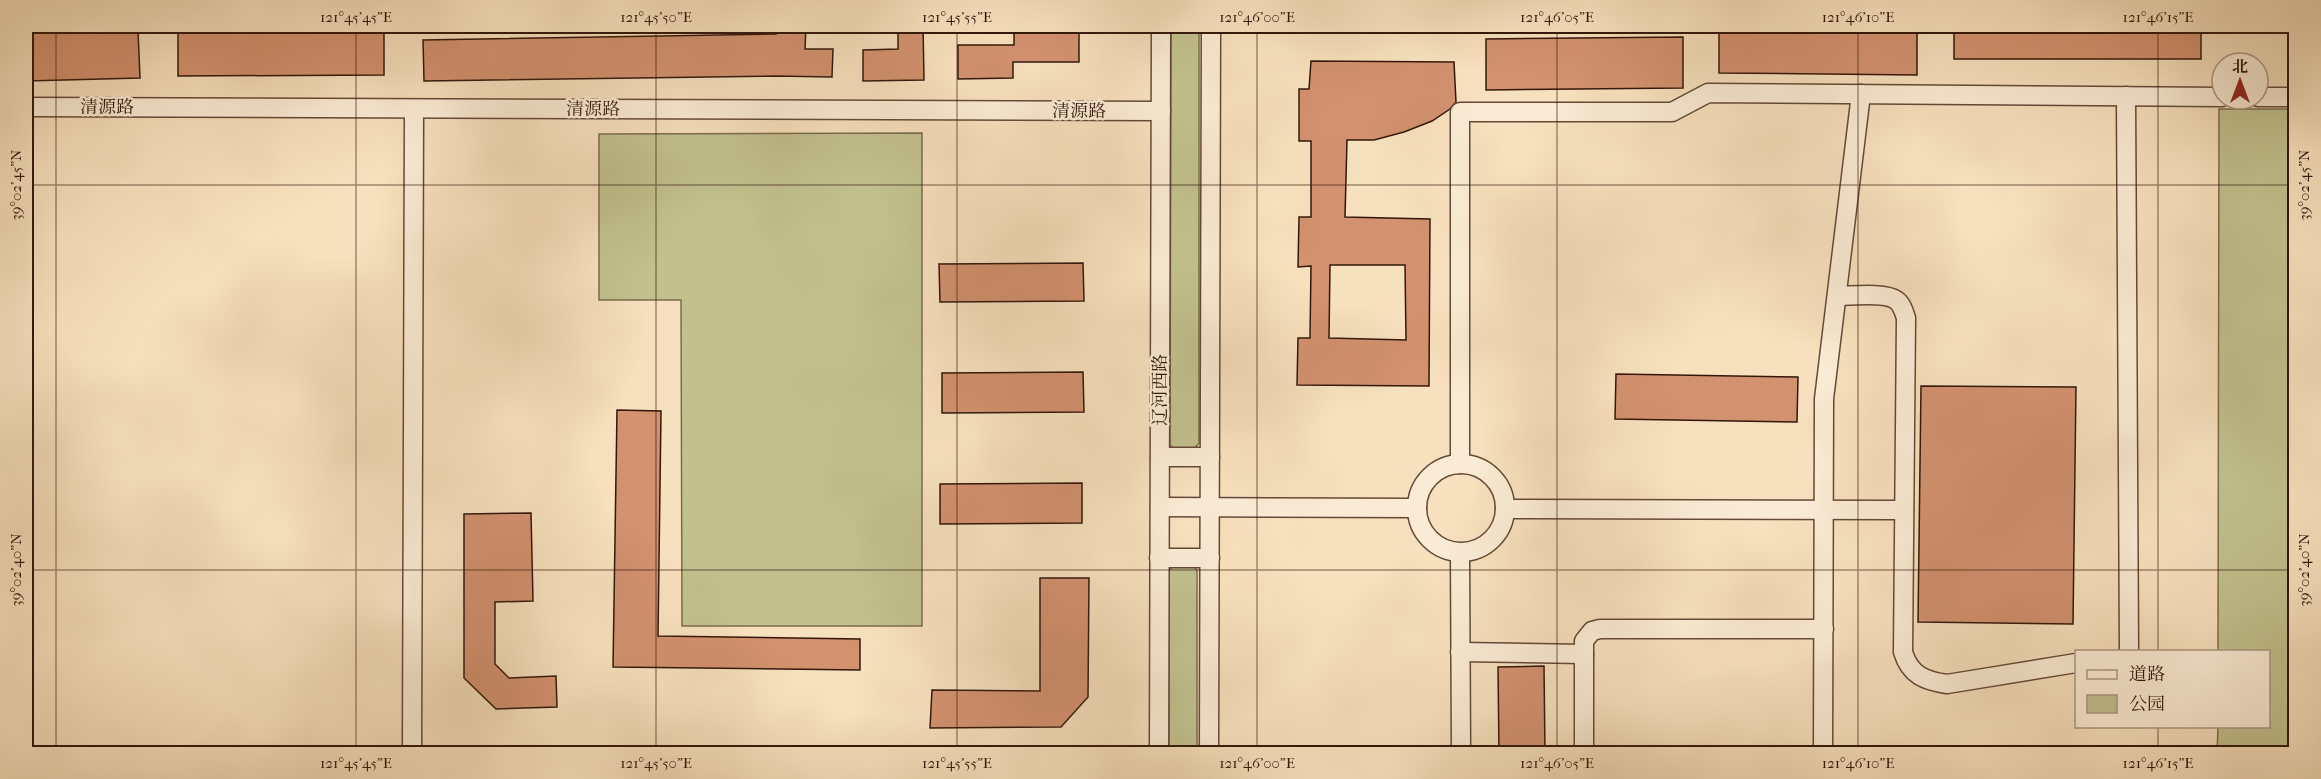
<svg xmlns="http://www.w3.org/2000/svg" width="2321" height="779" font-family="'IM FELL French Canon','Noto Serif SC',serif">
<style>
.green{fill:#c2c18e;stroke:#7a6c4c;stroke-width:1.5}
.building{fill:#d2916f;stroke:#33170a;stroke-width:1.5;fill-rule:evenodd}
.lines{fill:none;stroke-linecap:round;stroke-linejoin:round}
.minor-casing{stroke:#644937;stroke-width:21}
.minor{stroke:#faebd4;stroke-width:18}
.ticks{fill:none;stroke:#33170a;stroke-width:1.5;stroke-opacity:0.45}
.labels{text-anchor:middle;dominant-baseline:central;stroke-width:5;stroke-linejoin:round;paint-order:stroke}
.street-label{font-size:18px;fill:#33170a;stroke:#faebd4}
.neatline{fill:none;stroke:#33170a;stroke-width:2}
.ticks-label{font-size:15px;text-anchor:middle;fill:#33170a}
</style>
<rect width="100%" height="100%" fill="#f7e0bd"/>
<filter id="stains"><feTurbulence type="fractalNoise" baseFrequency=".00333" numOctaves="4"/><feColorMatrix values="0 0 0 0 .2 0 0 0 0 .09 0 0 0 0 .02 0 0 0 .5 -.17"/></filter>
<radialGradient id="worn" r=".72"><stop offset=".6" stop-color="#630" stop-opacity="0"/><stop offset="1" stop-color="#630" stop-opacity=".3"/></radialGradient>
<g class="green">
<polygon points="1171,26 1199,26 1199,443 1190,454 1179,454 1170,445"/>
<polygon points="2219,109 2295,109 2295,753 2217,753 2218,727 2268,726 2268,652 2218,651"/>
<polygon points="922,133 922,626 682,626 681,300 599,300 599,134"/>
<polygon points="1178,562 1189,562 1197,570 1197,753 1169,754 1169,570"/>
</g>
<g class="building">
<polygon points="776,26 806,26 805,49 833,49 832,77 775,76 424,81 423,40 776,34"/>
<polygon points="898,26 923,26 924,80 863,81 863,50 898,49"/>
<polygon points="1014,26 1079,26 1079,62 1013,62 1013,78 958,79 958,45 1014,45"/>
<polygon points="1719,26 1917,26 1917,75 1719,73"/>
<rect x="1954" y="26" width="247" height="33"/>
<polygon points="138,30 140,78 26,81 26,33"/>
<polygon points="384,32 384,75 178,76 178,33"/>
<polygon points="1683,37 1683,88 1486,90 1486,39"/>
<path d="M1311 61 1454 62 1456 102 1450 109 1432 121 1404 132 1374 140H1347L1345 217 1430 219 1429 386 1297 385 1298 338H1310L1311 266 1298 267 1299 217H1311V141H1299V89H1309ZM1330 265H1405L1406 340 1329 338Z"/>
<polygon points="1083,263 1084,301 940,302 939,264"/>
<polygon points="1083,372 1084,412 942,413 942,373"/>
<polygon points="1616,374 1798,377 1797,422 1615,419"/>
<polygon points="1921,386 2076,387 2073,624 1918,622"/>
<polygon points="617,410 661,411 658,636 860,639 860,670 613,667"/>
<polygon points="1082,483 1082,523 940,524 940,484"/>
<polygon points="531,513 533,601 495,602 495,664 509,678 556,676 557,707 496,709 464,678 464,514"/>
<polygon points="1040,578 1089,578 1088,697 1061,727 930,728 932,690 1040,691"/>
<polygon points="1544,666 1545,753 1499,753 1498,667"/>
</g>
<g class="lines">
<g class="minor-casing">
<g id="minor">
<polyline points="2126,96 2129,652"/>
<polyline points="2258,97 2296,97"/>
<polyline points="26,107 1161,111"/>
<path d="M1837 296C1851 296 1885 292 1896 300 1902 304 1904 312 1906 318L1903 652C1910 675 1925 681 1947 684L2076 663"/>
<polyline points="1160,457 1210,457"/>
<polyline points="1460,464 1460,112 1672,112 1708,93 2222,97"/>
<circle cx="1461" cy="508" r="44"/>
<polyline points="1160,507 1417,508"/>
<polyline points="1505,509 1904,510"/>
<polyline points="1460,553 1461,754"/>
<polyline points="1159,558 1210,558"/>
<polyline points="1460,652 1584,654"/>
<polyline points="412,754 414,109"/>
<polyline points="1159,754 1161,26"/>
<polyline points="1209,754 1211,26"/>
<polyline points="1584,754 1584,641 1592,631 1600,629 1824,629"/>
<polyline points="1823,754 1824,399 1861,94"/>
</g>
</g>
<use href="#minor" class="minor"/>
</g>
<path class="ticks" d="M56 26V754M356 26V754M656 26V754M957 26V754M1257 26V754M1557 26V754M1858 26V754M2158 26V652M26 185H2296M26 570H2296M2158 726V754"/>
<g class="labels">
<g class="street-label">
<text x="107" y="107">清源路</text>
<text x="593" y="109">清源路</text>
<text x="1079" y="111">清源路</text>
<text transform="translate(1160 390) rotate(-90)">辽河西路</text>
</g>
</g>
<rect width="2321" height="779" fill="none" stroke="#f7e0bd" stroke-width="66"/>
<rect x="2075" y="650" width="195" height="78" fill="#faebd4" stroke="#aa9683" stroke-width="1.5"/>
<rect x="2087" y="670" width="30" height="9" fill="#faebd4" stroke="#aa9683" stroke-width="1.5"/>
<text x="2129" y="680" font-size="18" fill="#33170a">道路</text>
<rect x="2087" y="695" width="30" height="18" fill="#c2c18e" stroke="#aa9683" stroke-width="1.5"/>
<text x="2129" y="710" font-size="18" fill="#33170a">公园</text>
<g transform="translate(2240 81)"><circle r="28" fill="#faebd4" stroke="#aa9683" stroke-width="1.5"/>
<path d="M0-4.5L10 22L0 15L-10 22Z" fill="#8f2418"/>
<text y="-9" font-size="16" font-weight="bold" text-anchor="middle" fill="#33170a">北</text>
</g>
<rect x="33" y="33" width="2255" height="713" class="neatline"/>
<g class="ticks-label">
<text x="356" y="22">121°45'45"E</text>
<text x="656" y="22">121°45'50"E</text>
<text x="957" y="22">121°45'55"E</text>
<text x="1257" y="22">121°46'00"E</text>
<text x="1557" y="22">121°46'05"E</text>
<text x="1858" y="22">121°46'10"E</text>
<text x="2158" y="22">121°46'15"E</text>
<text transform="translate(16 185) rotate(-90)" y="5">39°02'45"N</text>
<text transform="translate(2304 185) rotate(-90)" y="5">39°02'45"N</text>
<text transform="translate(16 570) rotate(-90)" y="5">39°02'40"N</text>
<text transform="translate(2304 570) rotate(-90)" y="5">39°02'40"N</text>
<text x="356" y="768">121°45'45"E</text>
<text x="656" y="768">121°45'50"E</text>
<text x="957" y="768">121°45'55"E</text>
<text x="1257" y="768">121°46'00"E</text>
<text x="1557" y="768">121°46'05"E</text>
<text x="1858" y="768">121°46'10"E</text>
<text x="2158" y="768">121°46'15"E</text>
</g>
<rect width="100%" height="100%" filter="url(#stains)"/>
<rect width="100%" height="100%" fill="url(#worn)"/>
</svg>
